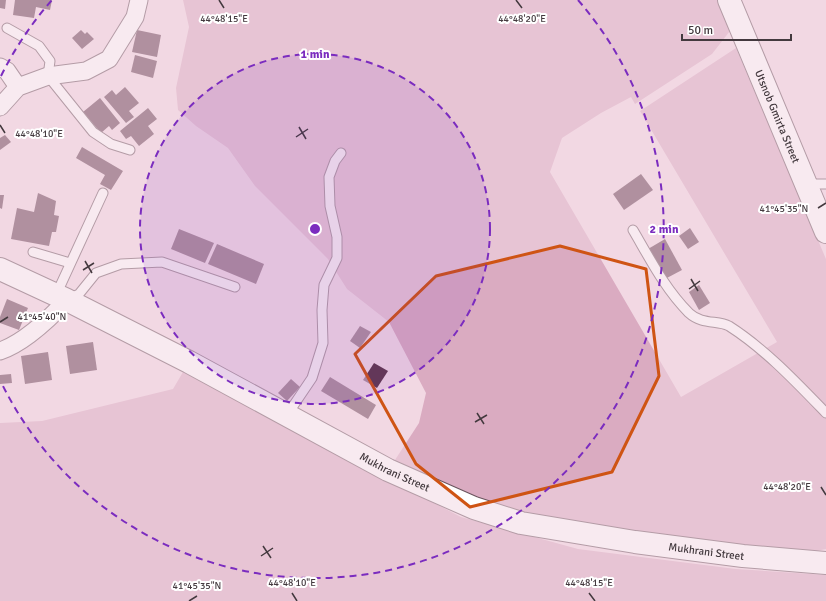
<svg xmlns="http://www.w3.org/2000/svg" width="826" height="601" font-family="Signika,sans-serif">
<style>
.green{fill:#daabc1}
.building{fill:#60394c}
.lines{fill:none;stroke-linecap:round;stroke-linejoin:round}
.lane-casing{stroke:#69535c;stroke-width:11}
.street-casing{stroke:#69535c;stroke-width:19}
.secondary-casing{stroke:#69535c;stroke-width:24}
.lane{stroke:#fff;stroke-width:9}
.street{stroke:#fff;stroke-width:17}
.secondary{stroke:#fff;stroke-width:22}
.marked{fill:none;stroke:#cf5414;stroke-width:3;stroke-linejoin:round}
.ticks{fill:none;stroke:#43393e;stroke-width:1.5}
.ring{fill:none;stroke:#7b2cbf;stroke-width:2;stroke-dasharray:7 5}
.labels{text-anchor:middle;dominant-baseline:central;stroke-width:4;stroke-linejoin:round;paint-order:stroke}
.street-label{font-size:11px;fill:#43393e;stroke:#fff}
.ticks-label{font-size:10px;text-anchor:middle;fill:#43393e;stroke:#fff;stroke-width:4;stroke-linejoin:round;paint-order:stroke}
.centre{fill:#7b2cbf;stroke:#fff;stroke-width:2}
.ring-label{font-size:12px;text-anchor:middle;font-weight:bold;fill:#7b2cbf;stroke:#fff;stroke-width:4;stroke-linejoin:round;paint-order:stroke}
</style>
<rect width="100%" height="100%" fill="#f2d8e3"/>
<g class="green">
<polygon points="183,0 717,0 727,22 733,27 712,54 635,104 631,97 601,113 562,138 550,172 681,397 777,342 640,111 736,48 826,259 826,549 801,554 609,532 507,511 393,463 419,423 426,393 389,322 347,289 328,259 255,186 228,148 196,126 178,110 176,88 189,27"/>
<polygon points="183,372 461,517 578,549 736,569 826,575 826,601 0,601 0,423 42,421 173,389"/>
</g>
<g class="building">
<polygon points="0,0 6,0 5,9 0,8"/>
<polygon points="15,0 52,0 50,10 36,7 34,18 13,15"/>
<polygon points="81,30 85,34 87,32 94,39 82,49 72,38"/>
<polygon points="137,30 161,35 157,57 132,52"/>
<polygon points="135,55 157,61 153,78 131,72"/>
<polygon points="125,87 139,103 129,111 134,117 126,123 104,97 112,90 116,95"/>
<polygon points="100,98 120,123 112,130 109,126 101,133 83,112"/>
<polygon points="148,108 157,119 148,126 154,134 139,146 131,136 126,139 120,131"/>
<polygon points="5,135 11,142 0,150 0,138"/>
<polygon points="82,147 123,171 111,190 100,184 105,175 76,158"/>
<polygon points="641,174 653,190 624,210 613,194"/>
<polygon points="38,193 56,201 54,215 59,216 56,232 52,232 49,246 11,239 17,208 34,212"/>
<polygon points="0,195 4,195 2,209 0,208"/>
<polygon points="690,228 699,242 688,249 679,236"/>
<polygon points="179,229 214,243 205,263 171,249"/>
<polygon points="665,239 682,270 665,279 648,249"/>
<polygon points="217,244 264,264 256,284 208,264"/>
<polygon points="699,285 710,303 699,310 689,292"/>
<polygon points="7,299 28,308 19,330 0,323 0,317"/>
<polygon points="360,326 371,332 360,348 350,341"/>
<polygon points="93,342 97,370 70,374 66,346"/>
<polygon points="48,352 52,380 25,384 21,356"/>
<polygon points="374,363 388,371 377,388 363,380"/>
<polygon points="11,374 12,383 0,384 0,375"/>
<polygon points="330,377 376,405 368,419 321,391"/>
<polygon points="291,379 300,387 287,401 278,393"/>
</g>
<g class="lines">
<g class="lane-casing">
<g id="lane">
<polyline points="7,28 39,46 50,61 48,76 93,132 111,144 130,150"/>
<polyline points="807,184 826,184"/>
<path d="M633 230C650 259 665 289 689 313 702 325 718 320 729 326 765 349 796 382 826 413"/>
<polyline points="33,252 70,263"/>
<polyline points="56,295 103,193"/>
<polyline points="68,299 79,294 96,273 121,264 162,262 235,287"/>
<polyline points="287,415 312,378 323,343 322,310 324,285 337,258 337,237 330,206 329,177 335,161 341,153"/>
</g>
</g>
<g class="street-casing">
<g id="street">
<polyline points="0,67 7,71 18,87"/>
<polyline points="0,107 18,87 48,76 86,71 109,59 135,17 139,0"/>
<path d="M0 351C24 343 50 318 67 300"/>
</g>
</g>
<g class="secondary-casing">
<g id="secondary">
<path id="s1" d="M729 0 826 232"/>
<path id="s2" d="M0 269 67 300 189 362 388 470 474 508 521 523 635 542 743 556 826 563"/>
</g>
</g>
<use href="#lane" class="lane"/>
<use href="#street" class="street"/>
<use href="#secondary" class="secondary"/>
</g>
<path d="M0 0H826V601H0ZM560 246 646 269 659 376 612 472 470 507 416 464 355 354 436 276Z" fill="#f2d8e3" fill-opacity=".55" fill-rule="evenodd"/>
<path class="marked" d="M560 246 646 269 659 376 612 472 470 507 416 464 355 354 436 276Z"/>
<path class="ticks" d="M219 0 224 8M516 0 522 8M0 125 5 133M299 127 306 139M296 137 308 129M818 208 826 203M85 261 92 273M83 270 94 263M691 279 698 291M689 289 700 281M0 322 8 317M477 413 484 424M475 422 487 415M821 487 826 495M263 546 271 558M261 556 273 548M292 593 297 601M589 593 595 601M189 601 197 596"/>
<circle cx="315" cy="229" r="175" fill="#7b2cbf" fill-opacity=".12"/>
<g class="ring">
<circle cx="315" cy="229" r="175"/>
<path d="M1 76A349 349 0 0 1 52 0M578 0A349 349 0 1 1 1 382"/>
</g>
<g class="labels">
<g class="street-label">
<text stroke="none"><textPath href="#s1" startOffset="126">Utsnob Gmirta Street</textPath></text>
<text stroke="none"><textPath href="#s2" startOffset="444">Mukhrani Street</textPath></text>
<text stroke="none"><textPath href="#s2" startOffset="768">Mukhrani Street</textPath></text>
</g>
</g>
<g class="ticks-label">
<text x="224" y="22">44°48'15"E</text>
<text x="522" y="22">44°48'20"E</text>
<text x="39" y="137">44°48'10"E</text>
<text x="784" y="212">41°45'35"N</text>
<text x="42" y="320">41°45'40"N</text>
<text x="787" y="490">44°48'20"E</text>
<text x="292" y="586">44°48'10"E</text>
<text x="589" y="586">44°48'15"E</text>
<text x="197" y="589">41°45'35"N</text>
</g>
<circle cx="315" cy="229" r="6" class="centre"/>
<g class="ring-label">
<text x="315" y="58">1 min</text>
<text x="664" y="233">2 min</text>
</g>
<path d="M682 34v6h109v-6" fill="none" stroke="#43393e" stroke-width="2"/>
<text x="688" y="34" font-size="12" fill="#43393e" stroke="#ffffff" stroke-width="3" paint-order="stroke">50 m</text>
</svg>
